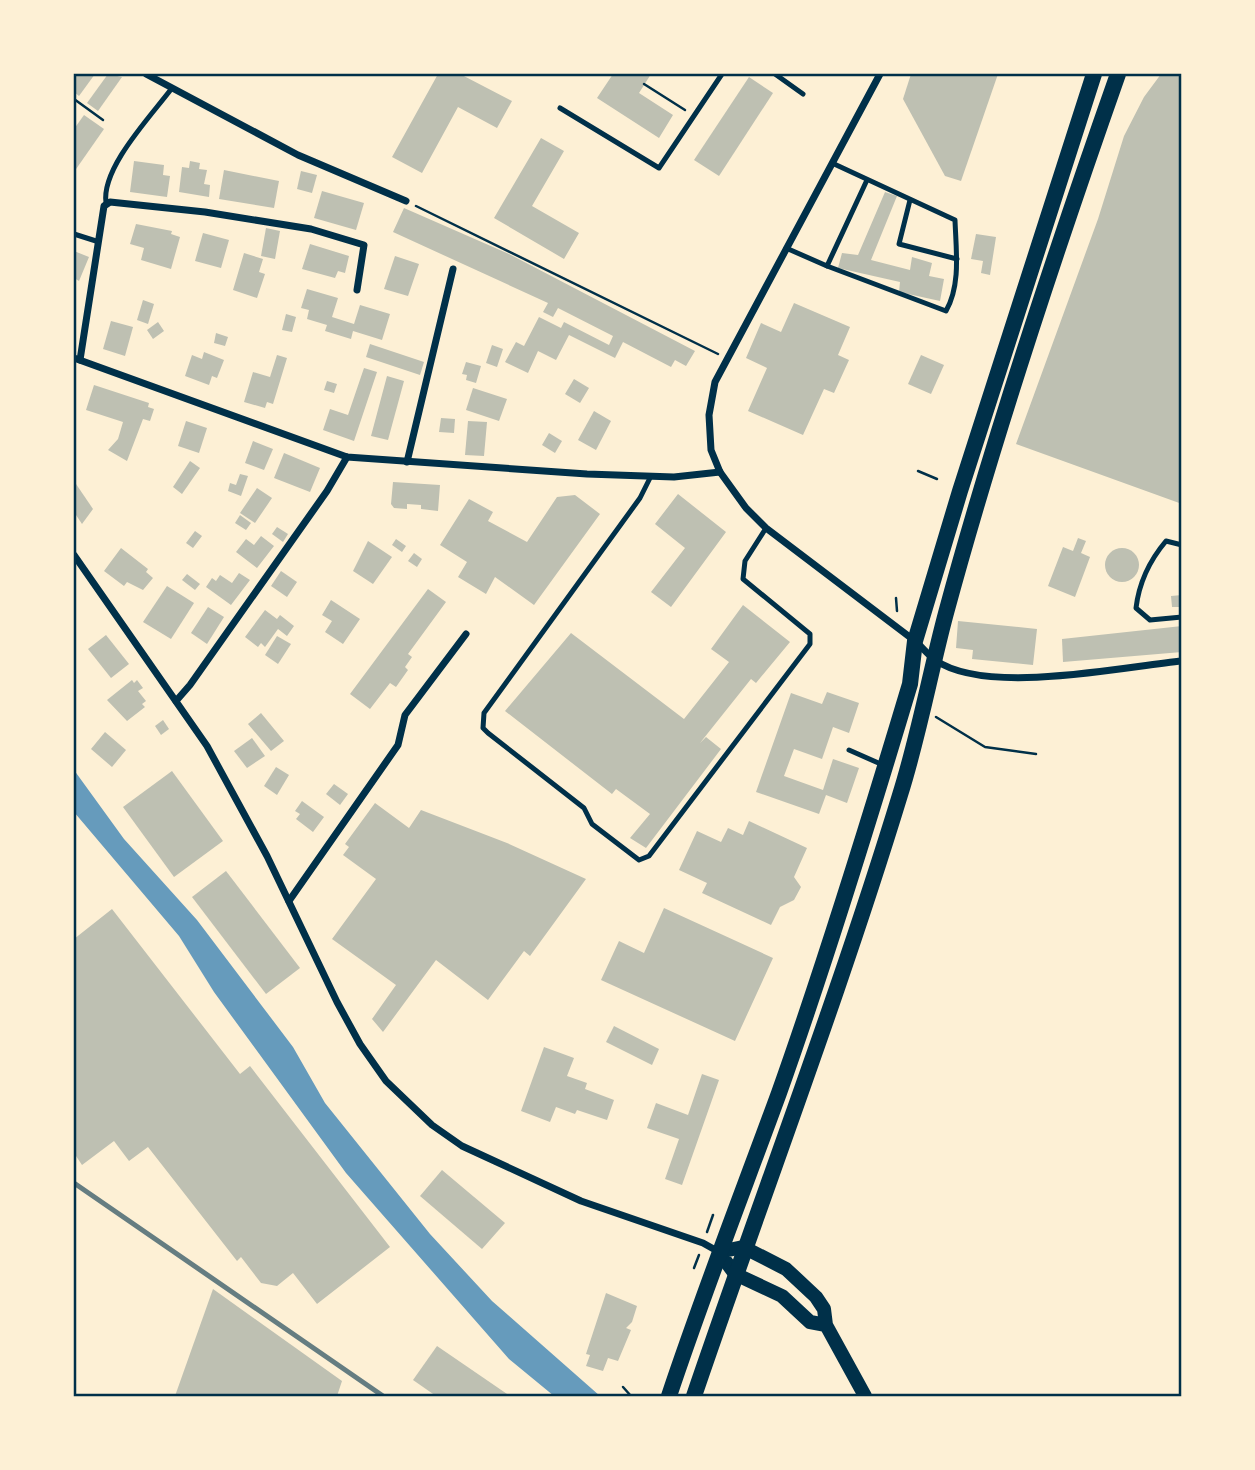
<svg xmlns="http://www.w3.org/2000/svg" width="1255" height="1470" font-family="Karla,sans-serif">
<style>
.water{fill:#669bbc}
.building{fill:#bec0b2}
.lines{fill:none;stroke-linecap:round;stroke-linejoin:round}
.path{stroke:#003049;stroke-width:2.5}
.service{stroke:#003049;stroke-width:5}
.minor{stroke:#003049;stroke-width:7}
.secondary{stroke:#003049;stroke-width:14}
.primary{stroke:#003049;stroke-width:16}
.rail{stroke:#657d81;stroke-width:5}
.neatline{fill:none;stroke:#003049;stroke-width:2.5}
</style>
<rect width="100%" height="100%" fill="#fdf0d5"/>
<polygon class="water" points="74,770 124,839 197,920 293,1047 325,1103 430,1234 492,1301 600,1396 554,1396 509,1359 346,1173 214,992 179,936 74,812"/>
<g class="building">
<polygon points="74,74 95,74 79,96 74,92"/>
<polygon points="108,74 122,77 98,111 87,103"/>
<polygon points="438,74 460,74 512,101 497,128 458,107 422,173 392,157"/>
<polygon points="613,74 651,74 639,93 673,115 659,138 597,98"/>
<polygon points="911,74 998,74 961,181 945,176 903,99"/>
<polygon points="1161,74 1182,74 1182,504 1016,444 1098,219 1124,136 1144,97"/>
<polygon points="749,77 773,93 719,176 694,160"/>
<polygon points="84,115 104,129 74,172 74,129"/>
<polygon points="541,138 564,151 532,206 579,233 564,259 494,218"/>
<polygon points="134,161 164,165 163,175 170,176 167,197 130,192"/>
<polygon points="190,161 200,163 199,169 207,170 204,184 210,185 209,197 179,192 182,167 189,168"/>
<polygon points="224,170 279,181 274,208 219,199"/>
<polygon points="301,171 317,175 312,193 297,189"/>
<polygon points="322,191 364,203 356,230 314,218"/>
<polygon points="885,192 897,196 871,260 910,270 912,257 932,263 929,276 944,279 940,301 899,292 900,282 838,268 842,253 858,255"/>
<polygon points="404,208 509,254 695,351 686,366 675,360 671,367 623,342 615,358 569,335 556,360 538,351 528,373 505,362 516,342 524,346 539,317 561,328 564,322 609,345 613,336 558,308 553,317 543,312 548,303 393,232"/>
<polygon points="136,224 172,231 171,234 180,237 171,269 141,260 144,248 130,244"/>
<polygon points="266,228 280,231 275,259 261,256"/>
<polygon points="203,233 229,240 221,268 195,261"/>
<polygon points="976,234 996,237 990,275 981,273 983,261 971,259"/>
<polygon points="310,244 349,256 345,273 338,271 335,278 302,269"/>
<polygon points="74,251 89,257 79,281 74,278"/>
<polygon points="244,253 263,259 259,272 265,274 257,298 233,290"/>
<polygon points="395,256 419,264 408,296 384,289"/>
<polygon points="307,289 338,298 332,317 354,324 360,305 390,314 382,340 353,331 351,339 325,331 327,325 307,319 309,310 301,308"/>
<polygon points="143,300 154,304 148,324 137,320"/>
<polygon points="794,303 850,327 838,355 849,360 834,393 824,389 803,435 748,411 767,368 746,358 761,323 781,332"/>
<polygon points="286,314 296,317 292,332 282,330"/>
<polygon points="111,321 133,327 125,356 103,349"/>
<polygon points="158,322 164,331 153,339 147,330"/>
<polygon points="216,333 228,337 225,346 214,343"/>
<polygon points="370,344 424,362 420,375 366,357"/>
<polygon points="492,345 503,349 497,367 486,363"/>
<polygon points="204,352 224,360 217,378 212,376 209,385 185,376 192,355 202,359"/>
<polygon points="277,355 287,358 273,404 267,402 265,408 244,402 253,372 270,377"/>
<polygon points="921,355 944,365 931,394 908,384"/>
<polygon points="466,362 481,366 476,383 466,380 467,375 462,374"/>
<polygon points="364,368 377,372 354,441 323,430 330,409 348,415"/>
<polygon points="387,376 404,381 388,440 371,436"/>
<polygon points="574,379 589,388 580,403 565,394"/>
<polygon points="327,381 337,384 334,393 324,390"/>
<polygon points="94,385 149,403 148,407 154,409 150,421 143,419 127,461 108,450 118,439 123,422 86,410"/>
<polygon points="473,388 507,399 499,421 466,410"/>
<polygon points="594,411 611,421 596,450 578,440"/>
<polygon points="441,418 455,419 454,433 439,432"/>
<polygon points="186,421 207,428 199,453 178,446"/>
<polygon points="468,421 487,422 484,456 465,455"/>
<polygon points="549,433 562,441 555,453 542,445"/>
<polygon points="253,441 273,449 264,470 245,463"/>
<polygon points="284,453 320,468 310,492 274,478"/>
<polygon points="190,461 200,468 182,494 173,487"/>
<polygon points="240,474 248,476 241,496 228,491 230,483 236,485"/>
<polygon points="74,481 93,509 82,524 74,512"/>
<polygon points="393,482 440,485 438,511 421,509 421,505 407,504 407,509 394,508 391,504"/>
<polygon points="257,488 272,498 255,523 240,513"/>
<polygon points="678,494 726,532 671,607 651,592 685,548 655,524"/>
<polygon points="575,495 600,514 534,605 495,577 486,594 458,577 467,562 440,545 469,499 493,512 488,521 527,542 557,497"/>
<polygon points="240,515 251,523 246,530 235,523"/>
<polygon points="277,527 288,534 283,542 272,534"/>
<polygon points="195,531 202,536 193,548 186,543"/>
<polygon points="261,536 274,546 257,568 236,552 246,539 254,545"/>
<polygon points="1078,538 1086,541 1081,553 1090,557 1075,597 1048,586 1063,547 1073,551"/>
<polygon points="396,539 406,546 402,552 392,545"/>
<polygon points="368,541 392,557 373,584 353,571"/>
<circle cx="1122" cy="565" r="17"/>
<polygon points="121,548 148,569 146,572 153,578 143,590 127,582 124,586 104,571"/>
<polygon points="414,553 422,559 417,567 408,561"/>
<polygon points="281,571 297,582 287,597 271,586"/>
<polygon points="239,573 250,580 231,605 206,587 212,578 216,581 220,575 232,583"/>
<polygon points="187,574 200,584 195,590 182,580"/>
<polygon points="167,586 194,603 171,639 143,622"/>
<polygon points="428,589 446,602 408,654 412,657 405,667 408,670 396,687 390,683 370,709 350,694"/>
<polygon points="1182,595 1182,607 1172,607 1171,596"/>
<polygon points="331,600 360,619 343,644 325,632 332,621 322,615"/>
<polygon points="743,605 790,642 756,683 751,679 700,743 706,737 721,749 646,848 630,838 650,814 616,789 612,794 505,711 571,633 684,719 729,662 711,649"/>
<polygon points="208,607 224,617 207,644 191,633"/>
<polygon points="265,610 277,619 280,615 294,626 287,636 278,629 265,647 261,643 258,647 245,637"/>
<polygon points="958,621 1037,629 1033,665 972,659 973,650 956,648"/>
<polygon points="1182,626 1182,652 1063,662 1062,639"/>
<polygon points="106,635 129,664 111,678 88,649"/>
<polygon points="277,636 291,644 278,664 265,655"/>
<polygon points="132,680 134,683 137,680 143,688 138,691 146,701 142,704 145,707 127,721 107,700"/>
<polygon points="827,692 859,703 849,733 833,727 822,759 794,749 784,776 823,790 833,759 859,768 847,803 826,795 819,814 756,792 791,693 822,704"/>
<polygon points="261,713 284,741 271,751 248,724"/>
<polygon points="163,720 169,729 161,735 155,726"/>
<polygon points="105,732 126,750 112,767 91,749"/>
<polygon points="252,738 265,756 247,768 234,751"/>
<polygon points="276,767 289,775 277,795 264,786"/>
<polygon points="172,771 223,841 174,877 123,807"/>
<polygon points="334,784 348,794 340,805 326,794"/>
<polygon points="302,801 324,817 313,832 296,819 300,814 295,811"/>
<polygon points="375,803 409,828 421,810 507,843 586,879 530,956 524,951 488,1000 436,960 383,1032 372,1019 396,985 332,939 376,879 343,855 349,847 345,844"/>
<polygon points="749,821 807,848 794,877 801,887 794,900 780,907 771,925 702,893 707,883 679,870 697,831 721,842 728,828 743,835"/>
<polygon points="226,871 300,968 266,994 192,897"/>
<polygon points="664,908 773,958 735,1041 601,980 619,941 644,953"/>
<polygon points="112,909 240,1074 250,1066 390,1247 317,1304 293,1273 277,1286 261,1283 241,1257 237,1261 148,1147 129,1161 114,1141 82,1165 74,1153 74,939"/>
<polygon points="614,1026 659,1049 652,1065 606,1042"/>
<polygon points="544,1047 574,1058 567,1076 587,1083 585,1089 614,1100 607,1120 577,1110 575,1114 556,1107 550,1122 521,1111"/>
<polygon points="702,1074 719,1080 682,1185 665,1179 679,1139 647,1128 656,1103 688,1115"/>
<polygon points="442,1170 505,1223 482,1249 420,1196"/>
<polygon points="213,1289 342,1381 337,1396 175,1396"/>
<polygon points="606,1293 637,1306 632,1322 626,1328 631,1330 618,1361 608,1358 603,1371 586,1366 590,1355 586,1354"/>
<polygon points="437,1346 510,1396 436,1396 413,1380"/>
</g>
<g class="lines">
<g class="path">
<polyline points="644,84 685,110"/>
<polyline points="74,99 103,120"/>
<polyline points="416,206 718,354"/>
<polyline points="918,471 937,479"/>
<polyline points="896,598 897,611"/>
<polyline points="936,717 985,747 1036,754"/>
<polyline points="707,1232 713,1215"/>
<polyline points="694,1268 699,1255"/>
<polyline points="623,1387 631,1396"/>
</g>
<g class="service">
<polyline points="775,74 803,94"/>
<polyline points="560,108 659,168 722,74"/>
<polyline points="910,200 899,244 957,259"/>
<path d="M106 203C101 168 151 116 172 88"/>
<polyline points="74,234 96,241"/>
<polyline points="786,248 827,266 867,180"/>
<path d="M827 266 946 311C961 285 956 250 955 220L832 163"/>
<polyline points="651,476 640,498 484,713 483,728 488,733 584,808 592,824 639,860 649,856 810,644 810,634 743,579 745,561 766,528"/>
<path d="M1182 545 1166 541C1150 560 1139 583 1136 608L1150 620 1182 617"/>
<polyline points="849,750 883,765"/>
</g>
<g class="minor">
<polyline points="146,74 298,155 406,201"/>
<path d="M880 74 715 382 709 415 711 450 720 472 746 508 766 528 915 641C922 647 928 655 935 660 987 696 1120 667 1182 661"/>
<polyline points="74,358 347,457 587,474 674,477 720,472"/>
<polyline points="80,360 104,206 110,202 205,212 311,229 364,245 357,290"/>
<polyline points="407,462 453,269"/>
<polyline points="74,555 207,746 267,856 337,1002 360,1044 386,1081 432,1125 462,1146 581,1201 703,1243 719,1252"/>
<polyline points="176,701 190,685 327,491 347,457"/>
<polyline points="289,901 398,745 405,715 466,634"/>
</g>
<polyline class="secondary" points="826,1325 810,1322 782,1296 735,1274 719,1252 743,1247 786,1269 816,1297 824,1309 826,1325 865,1396"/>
<g class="primary">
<path d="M669 1396C703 1294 742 1194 779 1093 827 958 869 821 910 684L915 641 960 491 1094 74"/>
<path d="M694 1396C762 1196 838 998 900 795 919 735 930 673 946 613 995 432 1056 250 1118 74"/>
</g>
<polyline class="rail" points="74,1183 383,1396"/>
</g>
<rect width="1255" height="1470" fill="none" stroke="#fdf0d5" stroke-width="150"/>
<rect x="75" y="75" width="1105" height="1320" class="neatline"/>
</svg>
